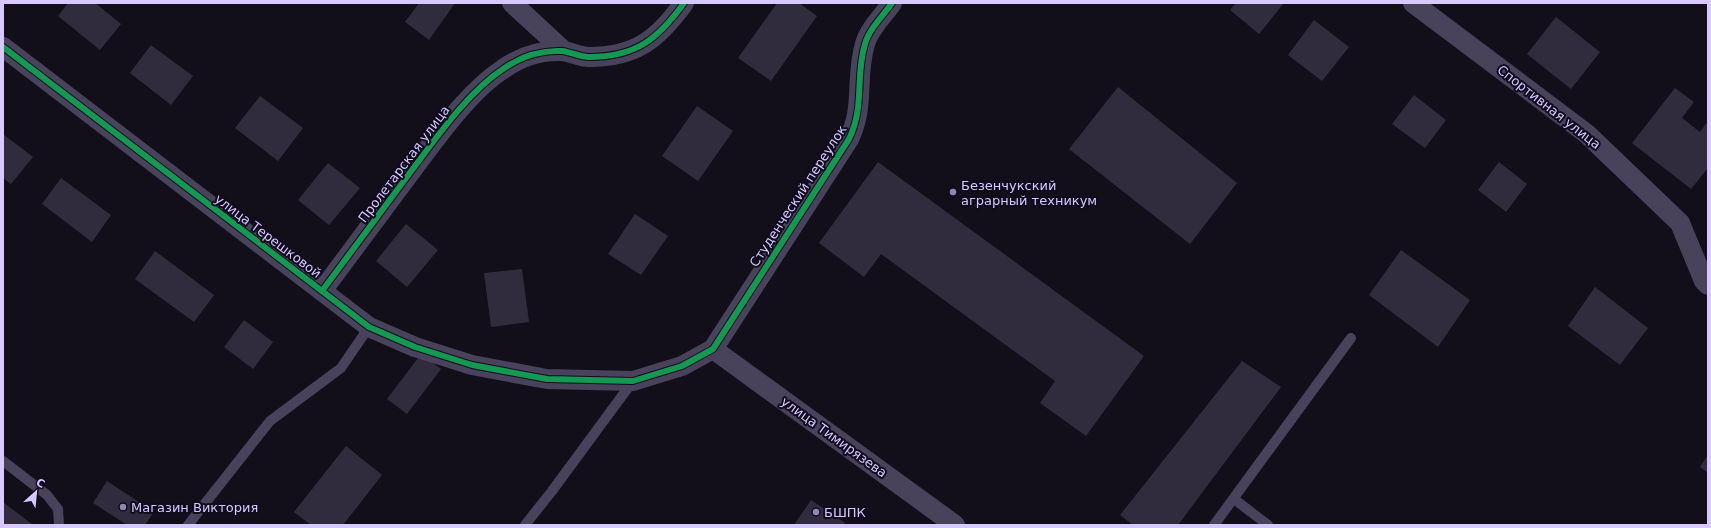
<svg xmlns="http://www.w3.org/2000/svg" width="1711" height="528" font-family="'DejaVu Sans',sans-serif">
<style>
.building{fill:#312c3d}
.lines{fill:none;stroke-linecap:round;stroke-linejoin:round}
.lane{stroke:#48435b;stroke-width:10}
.street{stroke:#48435b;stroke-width:20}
.cycleway-casing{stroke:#110b1e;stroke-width:8}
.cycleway{stroke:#139951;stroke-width:6}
.poi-dot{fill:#9287af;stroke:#110b1e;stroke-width:1.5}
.labels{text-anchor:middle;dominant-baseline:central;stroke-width:4;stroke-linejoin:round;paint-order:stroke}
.street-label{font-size:13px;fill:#d7c8ff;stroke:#110b1e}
.poi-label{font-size:13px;fill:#d7c8ff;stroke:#110b1e;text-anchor:start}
</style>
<rect width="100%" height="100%" fill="#120f1a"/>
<g class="building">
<polygon points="68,3 95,3 121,24 100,50 58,16"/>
<polygon points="419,3 455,3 429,40 405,22"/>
<polygon points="777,3 799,3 817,16 771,81 738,58"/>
<polygon points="1236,3 1284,3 1259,34 1230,10"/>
<polygon points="1556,17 1600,52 1571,89 1527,54"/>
<polygon points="1314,20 1349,47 1322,81 1288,55"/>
<polygon points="151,45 193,76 171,105 130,73"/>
<polygon points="1118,87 1237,183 1190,244 1069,149"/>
<polygon points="1675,88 1694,102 1682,118 1700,132 1708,121 1708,168 1691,189 1632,143"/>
<polygon points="1414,95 1446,120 1425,148 1392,124"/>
<polygon points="260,96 303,128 278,161 235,128"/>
<polygon points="697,106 733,131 698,181 662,156"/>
<polygon points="3,134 33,157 11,184 3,178"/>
<polygon points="878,162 1144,356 1086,436 1040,403 1055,381 881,254 864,277 819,243"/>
<polygon points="1499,162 1527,184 1506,212 1478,190"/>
<polygon points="328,163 360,188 329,225 298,200"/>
<polygon points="61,178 111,215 92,242 42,204"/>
<polygon points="635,214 668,236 641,275 608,254"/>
<polygon points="406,224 438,250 407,287 376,261"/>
<polygon points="1401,250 1470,300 1438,347 1369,295"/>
<polygon points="155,251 214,295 194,322 135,279"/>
<polygon points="522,269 529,322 491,327 484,273"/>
<polygon points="1595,287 1648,328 1620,365 1568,326"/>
<polygon points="244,320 273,342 253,369 224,347"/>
<polygon points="421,354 441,369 407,414 387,399"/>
<polygon points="1242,361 1281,387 1178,525 1133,525 1120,515"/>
<polygon points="346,446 382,475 343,525 311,525 294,512"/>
<polygon points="1708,455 1708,473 1700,467"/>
<polygon points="107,481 154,512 145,525 127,525 93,503"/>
<polygon points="811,500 845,523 844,525 794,525"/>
<polygon points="3,502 33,525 3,525"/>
</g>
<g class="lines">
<g class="lane">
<polyline points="3,461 47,495 58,509 59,525"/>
<polyline points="1234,499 1268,525"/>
<polyline points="188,525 270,421 341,368 369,327"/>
<polyline points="525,525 552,491 633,381"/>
<polyline points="1214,525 1351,338"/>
</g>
<g class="street">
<polyline points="512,3 564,51"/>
<polyline points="1413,3 1587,134 1680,223 1704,281 1708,285"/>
<path d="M3 47 369 327 415 347 472 365 547 379 633 381 682 366 713 349 849 139C865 107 855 76 865 44 869 29 883 16 892 3"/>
<path d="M322 291C352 251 382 210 412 170 437 137 468 92 503 69 520 57 541 50 562 51 571 52 580 57 589 57 636 57 658 39 684 3"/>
<polyline points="713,349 955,525"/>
</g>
<g class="cycleway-casing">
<g id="cycleway">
<path d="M3 47 369 327 415 347 472 365 547 379 633 381 682 366 713 349 849 139C865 107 855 76 865 44 869 29 883 16 892 3"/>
<path d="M322 291C352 251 382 210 412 170 437 137 468 92 503 69 520 57 541 50 562 51 571 52 580 57 589 57 636 57 658 39 684 3"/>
</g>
</g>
<use href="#cycleway" class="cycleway"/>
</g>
<g class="poi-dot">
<circle cx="953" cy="192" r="4"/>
<circle cx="123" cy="507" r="4"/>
<circle cx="816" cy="512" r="4"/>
</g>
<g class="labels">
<g class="street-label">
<text transform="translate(1549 107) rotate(38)">Спортивная улица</text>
<text transform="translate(404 164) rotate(-53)">Пролетарская улица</text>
<text transform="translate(798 196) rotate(-57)">Студенческий переулок</text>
<text transform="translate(268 236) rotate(37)">улица Терешковой</text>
<text transform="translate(834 437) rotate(36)">улица Тимирязева</text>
</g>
<g class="poi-label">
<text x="961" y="185">Безенчукский<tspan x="961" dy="15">аграрный техникум</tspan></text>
<text x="131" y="507">Магазин Виктория</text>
<text x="824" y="512">БШПК</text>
</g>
</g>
<rect width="1711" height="528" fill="none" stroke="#d7c8ff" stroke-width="8"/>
<g transform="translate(36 492) rotate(27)" stroke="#110b1e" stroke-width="3" paint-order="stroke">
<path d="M0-3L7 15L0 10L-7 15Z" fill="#d7c8ff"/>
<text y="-6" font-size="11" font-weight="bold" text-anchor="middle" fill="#d7c8ff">С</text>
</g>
</svg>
